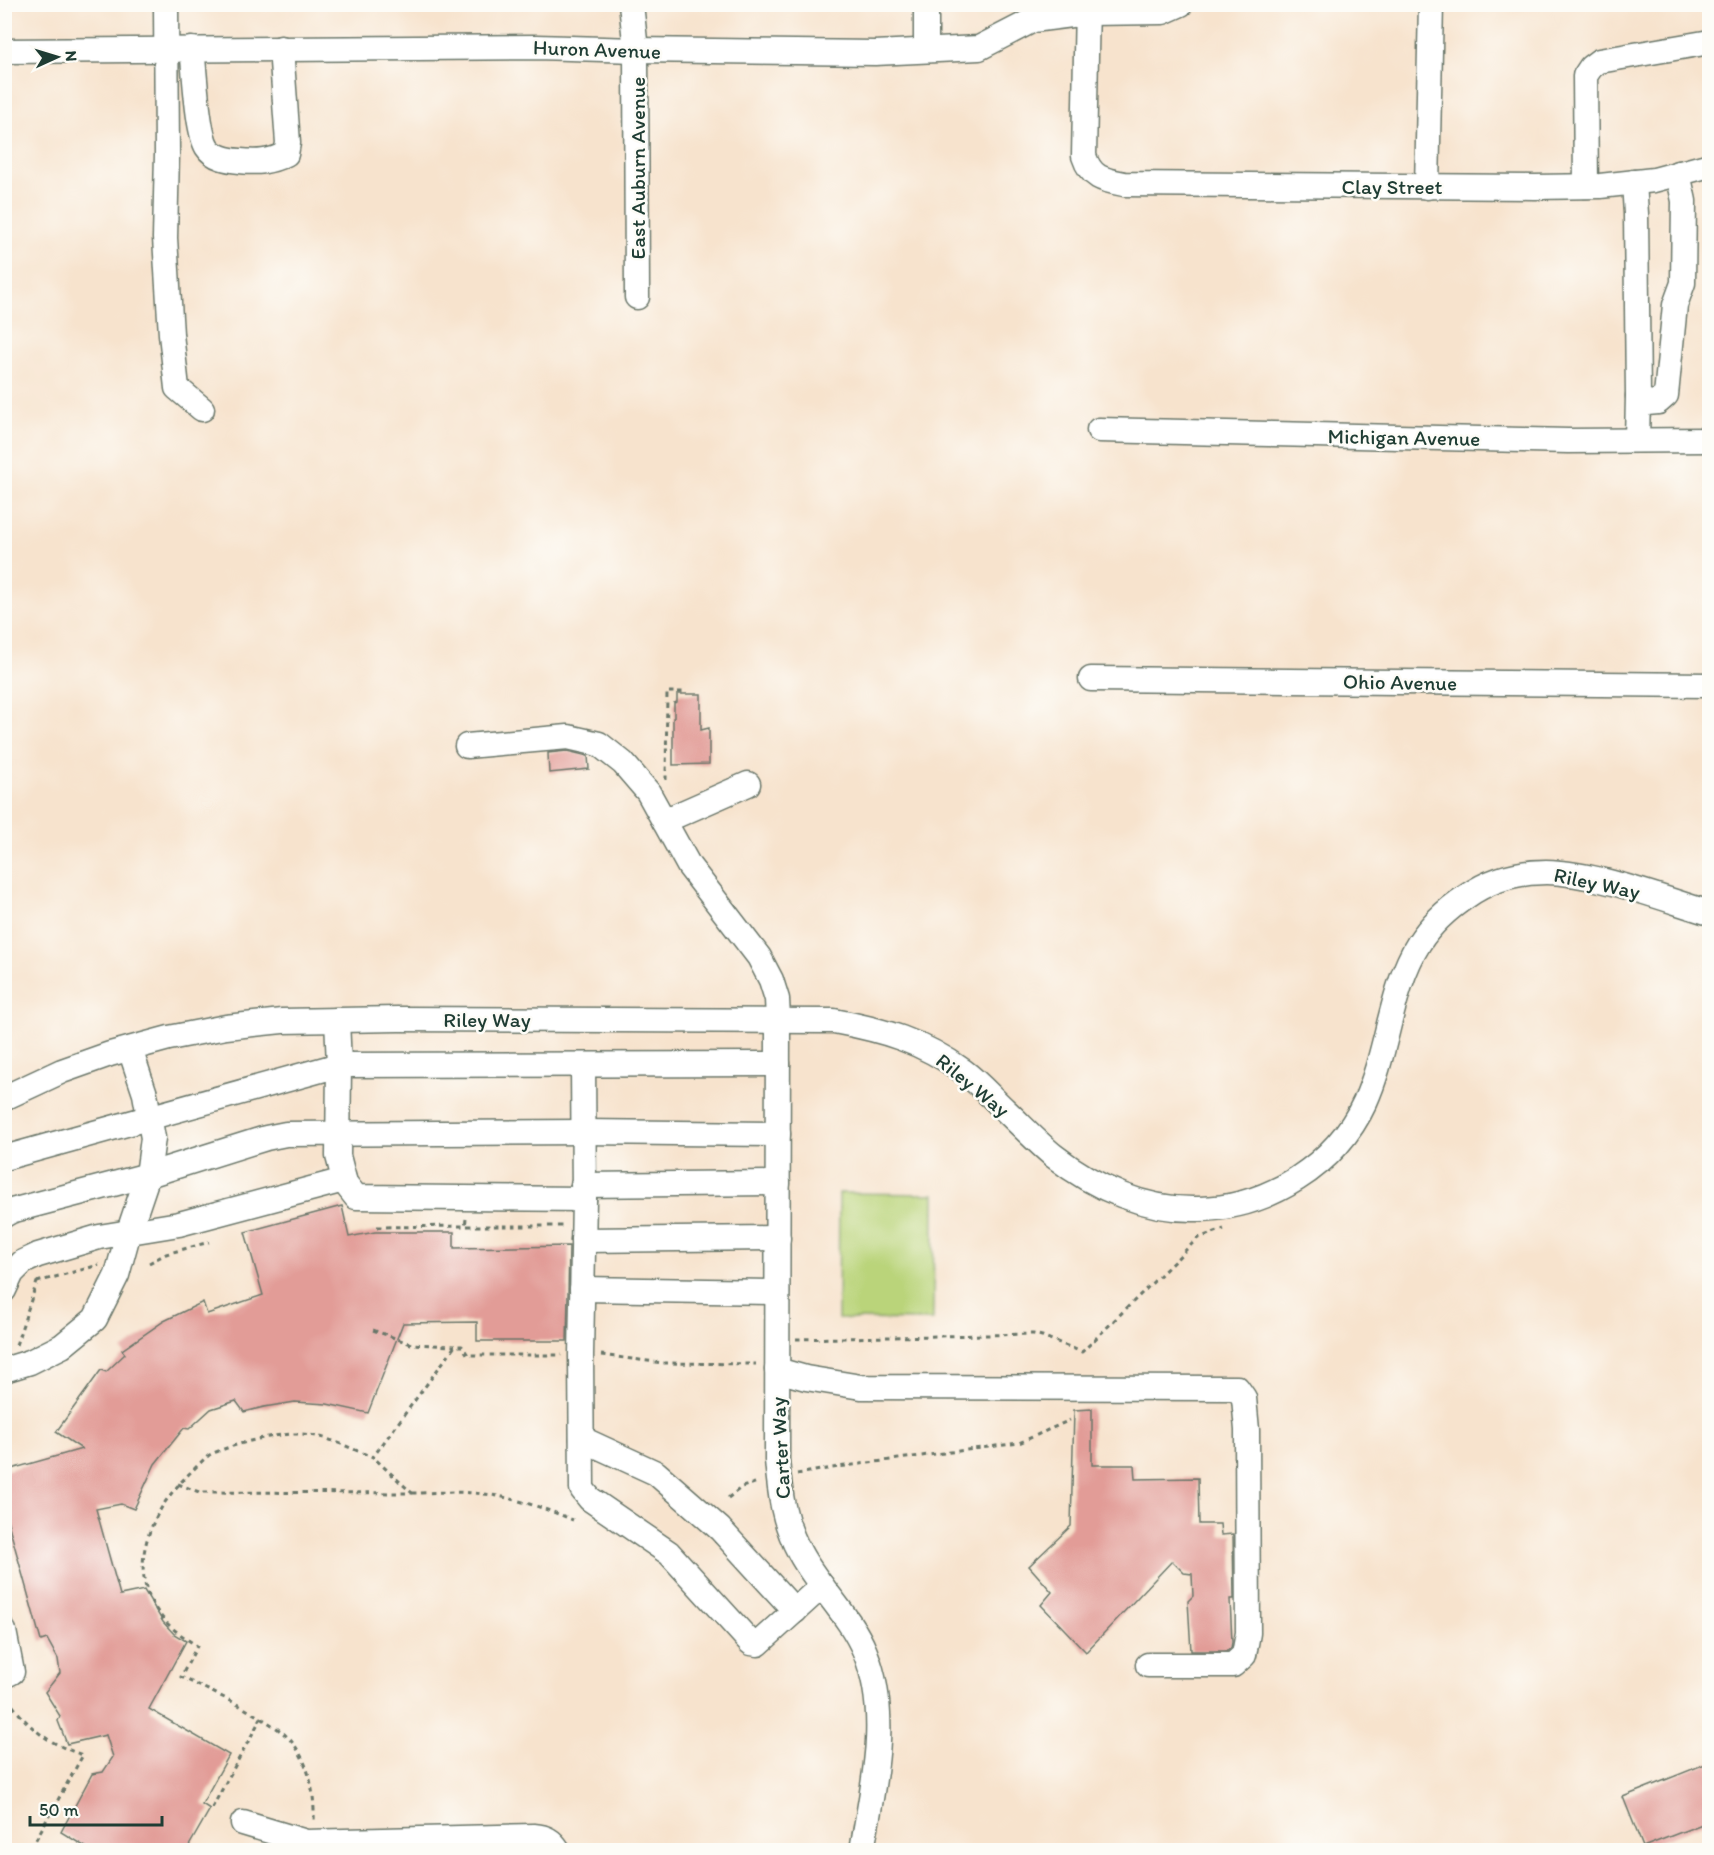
<svg xmlns="http://www.w3.org/2000/svg" width="1714" height="1855" font-family="Itim,sans-serif">
<style>
.green{fill:#bad47a;stroke:#6c8857;stroke-width:1.5}
.building{fill:#e29c97}
.lines{fill:none;stroke-linecap:round;stroke-linejoin:round}
.minor-casing{stroke:#6b776a;stroke-width:27}
.path{stroke:#6b776a;stroke-width:3;stroke-dasharray:4.5 4.5;stroke-linecap:butt}
.minor{stroke:#fff;stroke-width:24}
.labels{text-anchor:middle;dominant-baseline:central;stroke-width:5;stroke-linejoin:round;paint-order:stroke}
.street-label{font-size:21px;fill:#1f3d34;stroke:#fdfcf7}
</style>
<rect width="100%" height="100%" fill="#fdfcf7"/>
<filter id="ink" filterUnits="userSpaceOnUse"><feTurbulence type="fractalNoise" baseFrequency=".0167" numOctaves="2"/><feDisplacementMap in="SourceGraphic" scale="12" xChannelSelector="R" yChannelSelector="G"/><feConvolveMatrix kernelMatrix="1 2 1 2 8 2 1 2 1" color-interpolation-filters="sRGB"/></filter>
<filter id="wash" filterUnits="userSpaceOnUse"><feTurbulence type="fractalNoise" baseFrequency=".008" numOctaves="4" result="noise"/><feDisplacementMap in="SourceGraphic" scale="24" xChannelSelector="R" yChannelSelector="G"/><feGaussianBlur stdDeviation="1.35" result="paint"/><feColorMatrix in="noise" values="0 0 0 0 0 0 0 0 0 0 0 0 0 0 0 0 0 1.4 0 .05"/><feComposite in="paint" operator="in"/></filter>
<g filter="url(#wash)">
<rect width="100%" height="100%" fill="#f7e3cd"/>
<polygon class="green" points="839,1193 934,1194 933,1320 838,1319"/>
<g id="blocks">
<g class="building">
<polygon points="677,694 701,694 701,730 709,728 709,764 673,765 673,718 674,718 674,703 677,702"/>
<polygon points="567,751 588,756 589,769 549,773 548,753"/>
<polygon points="342,1206 349,1237 375,1232 454,1232 454,1248 569,1246 567,1341 477,1341 477,1322 403,1323 368,1413 327,1404 295,1402 264,1407 244,1412 236,1401 211,1409 189,1429 184,1428 155,1464 134,1509 121,1504 96,1509 120,1595 144,1590 163,1622 174,1634 186,1641 149,1709 229,1755 202,1804 210,1809 186,1851 92,1851 61,1832 92,1774 103,1772 113,1757 106,1735 67,1744 58,1721 60,1716 45,1692 60,1673 58,1659 47,1639 41,1641 4,1508 4,1471 82,1449 56,1432 101,1370 106,1372 125,1354 122,1350 164,1321 203,1302 207,1314 263,1295 245,1232"/>
<polygon points="1092,1409 1092,1465 1134,1465 1135,1479 1198,1478 1199,1524 1220,1524 1221,1535 1233,1534 1234,1599 1230,1599 1232,1642 1231,1648 1227,1651 1191,1651 1188,1601 1193,1596 1192,1574 1184,1573 1172,1561 1086,1652 1041,1605 1052,1592 1029,1566 1071,1526 1074,1410"/>
<polygon points="1710,1762 1710,1821 1643,1847 1623,1797"/>
</g>
</g>
</g>
<g filter="url(#ink)">
<use href="#blocks" fill-opacity="0" stroke="#6b776a" stroke-width="1.5"/>
<g class="lines">
<g class="minor-casing">
<g id="minor">
<polyline points="166,4 167,154 165,238 171,334 177,388 202,409"/>
<polyline points="631,4 636,50 637,297"/>
<polyline points="926,4 926,50"/>
<path d="M1087 4 1084 156C1091 178 1103 180 1124 184L1535 187 1600 186 1654 180 1710 165"/>
<path d="M192 49C195 71 197 131 207 147 214 158 228 160 240 161 257 163 270 162 286 154L288 143 281 48"/>
<polyline points="4,51 537,47 636,50 875,53 979,48 1033,20 1087,13 1163,12 1181,4"/>
<polyline points="1634,182 1636,214 1638,396 1647,403 1658,402 1666,395 1675,305 1683,283 1684,201 1678,173"/>
<polyline points="1586,186 1585,76 1591,67 1599,61 1710,42"/>
<polyline points="1427,187 1431,4"/>
<polyline points="1099,430 1568,441 1710,440"/>
<polyline points="1637,440 1638,396"/>
<polyline points="1091,679 1710,685"/>
<path d="M467 746 568 737 599 744 623 763 648 792 689 866 759 957 771 980 777 999 778 1020 777 1460C780 1494 783 1522 800 1553 818 1587 850 1615 865 1652 891 1716 873 1785 862 1850"/>
<polyline points="664,821 748,784"/>
<polyline points="337,1020 339,1065 778,1064"/>
<path d="M4 1098 62 1071 110 1054 169 1038 226 1027 282 1021 398 1019 834 1021C883 1030 922 1041 963 1071 978 1082 991 1097 1005 1110 1021 1125 1037 1142 1054 1156 1095 1188 1146 1211 1199 1209 1268 1208 1336 1165 1365 1102 1388 1052 1390 989 1419 943 1431 924 1449 908 1467 896 1490 880 1518 872 1546 872 1596 873 1661 898 1710 913"/>
<polyline points="4,1158 339,1065 338,1156 345,1183 356,1197 584,1199 583,1065"/>
<polyline points="583,1185 778,1183"/>
<polyline points="584,1199 581,1355 582,1489 590,1499 669,1553 751,1643 758,1644 822,1586"/>
<polyline points="4,1215 11,1211 148,1175 266,1138 286,1134 583,1132 778,1134"/>
<polyline points="583,1240 778,1238"/>
<polyline points="582,1289 777,1292"/>
<polyline points="4,1290 12,1273 23,1262 38,1255 99,1237 179,1224 344,1180"/>
<polyline points="4,1370 30,1362 62,1346 95,1319 117,1275 129,1231 148,1175 153,1138 145,1094 130,1049"/>
<polyline points="777,1370 806,1378 861,1387 1237,1388 1244,1398 1247,1430 1248,1633 1244,1655 1233,1665 1148,1665"/>
<polyline points="582,1439 656,1473 720,1529 795,1611"/>
<polyline points="4,1631 12,1672 4,1676"/>
<path d="M243 1823 306 1842 534 1836C546 1837 552 1840 558 1850"/>
</g>
</g>
<g class="path">
<polyline points="666,780 667,692 685,692"/>
<polyline points="466,1219 465,1226 562,1226"/>
<polyline points="377,1227 465,1226"/>
<polyline points="149,1263 166,1254 209,1242"/>
<polyline points="37,1282 99,1265"/>
<polyline points="373,1330 411,1344 455,1346"/>
<polyline points="796,1339 1033,1334 1042,1336 1082,1352 1198,1238 1224,1229"/>
<polyline points="16,1345 37,1282 34,1278"/>
<polyline points="601,1355 663,1363 756,1364"/>
<polyline points="797,1474 838,1467 1019,1443 1070,1420"/>
<polyline points="178,1484 199,1492 412,1493 373,1457"/>
<path d="M412 1493C432 1493 453 1491 473 1493 507 1495 542 1507 573 1520"/>
<polyline points="728,1498 742,1487 758,1482"/>
<path d="M4 1709 13 1706C33 1732 52 1745 83 1755L30 1850"/>
<path d="M261 1718C272 1725 284 1732 292 1742 310 1764 315 1795 314 1823"/>
<path d="M212 1808 261 1718 235 1703 181 1677 197 1646C187 1639 176 1632 168 1624 120 1576 149 1511 191 1472 196 1467 202 1461 208 1456 212 1453 219 1451 224 1449 247 1441 271 1435 295 1434 323 1433 348 1448 373 1457L455 1346H462L468 1355H562"/>
</g>
<use href="#minor" class="minor"/>
</g>
</g>
<g class="labels">
<g class="street-label">
<text transform="translate(597 49) rotate(2)">Huron Avenue</text>
<text transform="translate(637 168) rotate(-90)">East Auburn Avenue</text>
<text x="1392" y="186">Clay Street</text>
<text transform="translate(1404 437) rotate(1)">Michigan Avenue</text>
<text transform="translate(1400 682) rotate(1)">Ohio Avenue</text>
<text transform="translate(1597 883) rotate(12)">Riley Way</text>
<text x="487" y="1019">Riley Way</text>
<text transform="translate(973 1085) rotate(39)">Riley Way</text>
<text transform="translate(780 1448) rotate(-93)">Carter Way</text>
</g>
</g>
<rect width="1714" height="1855" fill="none" stroke="#fdfcf7" stroke-width="24"/>
<g transform="translate(57 57) rotate(86)" stroke="#fdfcf7" stroke-width="4.5" paint-order="stroke">
<path d="M0-4.5L10 22L0 15L-10 22Z" fill="#1f3d34"/>
<text y="-9" font-size="16" font-weight="bold" text-anchor="middle" fill="#1f3d34">N</text>
</g>
<path d="M30 1816v9h132v-9" fill="none" stroke="#1f3d34" stroke-width="3"/>
<text x="39" y="1816" font-size="18" fill="#1f3d34" stroke="#fdfcf7" stroke-width="4.5" paint-order="stroke">50 m</text>
</svg>
